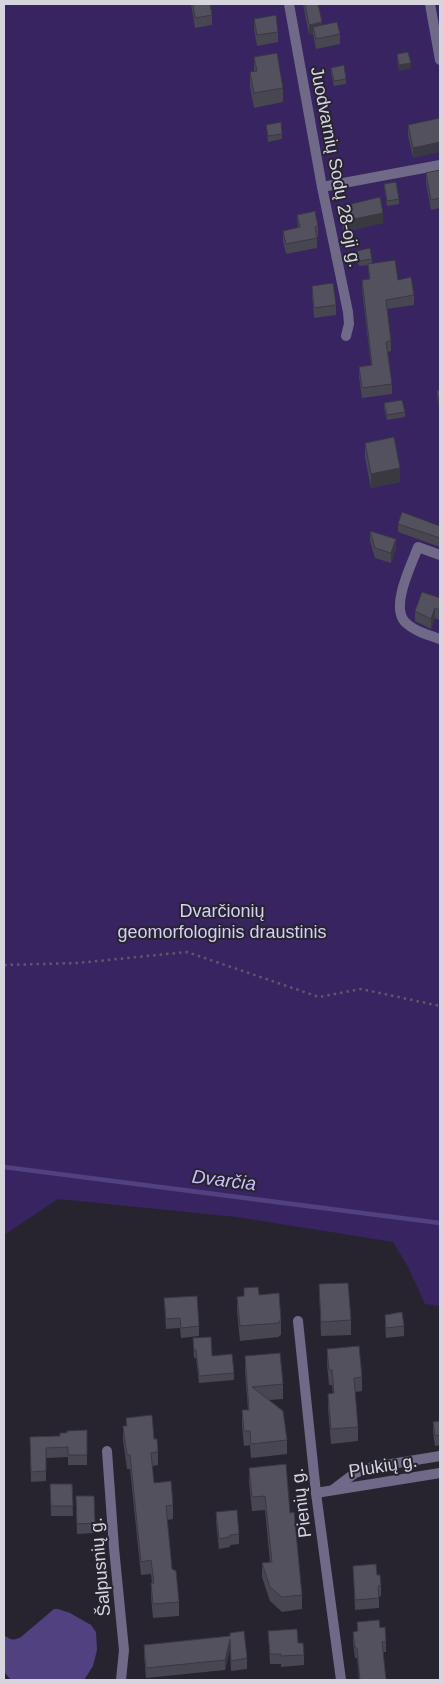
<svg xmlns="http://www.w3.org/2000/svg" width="444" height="1684" font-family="Helvetica,sans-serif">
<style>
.green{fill:#372460}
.water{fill:#524181}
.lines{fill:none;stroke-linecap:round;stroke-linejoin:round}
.stream{stroke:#524181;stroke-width:4.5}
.path{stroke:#5c5a64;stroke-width:2.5;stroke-dasharray:2.5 4;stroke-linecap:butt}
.street{stroke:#706a88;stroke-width:10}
.wall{fill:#474651}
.shaded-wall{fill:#3a3942}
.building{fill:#53515e;stroke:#3a3942}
.labels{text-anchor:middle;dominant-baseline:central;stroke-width:4;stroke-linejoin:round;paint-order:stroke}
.street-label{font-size:18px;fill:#d6d5dd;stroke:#272430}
.park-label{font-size:18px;fill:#d6cff6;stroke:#272430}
.water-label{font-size:19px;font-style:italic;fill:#cabef8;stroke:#272430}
</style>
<rect width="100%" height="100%" fill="#272430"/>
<polygon class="green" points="4,4 440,4 440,1306 425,1304 408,1267 393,1242 236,1217 58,1199 4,1235"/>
<path class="water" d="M54 1609H58L70 1613 91 1625 96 1632 97 1650 93 1666 84 1680H11L4 1672V1635C10 1640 14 1641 21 1637Z"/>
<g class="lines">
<polyline class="stream" points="4,1167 440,1223"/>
<polyline class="path" points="4,965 78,963 187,952 319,997 361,989 440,1006"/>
<g class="street">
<polyline points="289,4 322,187 348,312 349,324 346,336"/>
<polyline points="430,4 440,60"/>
<polyline points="322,187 440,165"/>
<path d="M440 555 418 547C412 564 390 606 405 622 414 631 428 635 440 639"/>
<polyline points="298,1321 316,1493 341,1680"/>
<polyline points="107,1451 114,1548 124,1650 121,1680"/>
<polyline points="334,1489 355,1473 373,1467 440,1456"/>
<polyline points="316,1493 440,1473"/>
</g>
</g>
<g class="wall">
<polygon points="191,4 210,4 212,15 212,25 195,28"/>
<polygon points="303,4 318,4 322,25 340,34 340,44 316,49 313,34 309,35"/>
<polygon points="254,19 278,32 278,42 257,46 254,29"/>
<polygon points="397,54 411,68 399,71 397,59"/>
<polygon points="254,57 283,88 283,102 254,108 250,87 250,72 254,71"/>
<polygon points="331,68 346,79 346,84 334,86 331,73"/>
<polygon points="440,118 413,158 408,135 408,125"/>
<polygon points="266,125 282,134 282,139 268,142"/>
<polygon points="440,170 440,208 431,210 426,183 426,173"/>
<polygon points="384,184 399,199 399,204 387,206"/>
<polygon points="351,204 383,223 344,232 341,220 341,210 351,207"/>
<polygon points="297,215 318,226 318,237 317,237 317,248 286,254 283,241 283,231 298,228"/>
<polygon points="357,251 372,259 372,263 398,280 414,295 414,305 387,309 391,341 391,351 388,352 392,384 392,394 362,398 359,377 359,367 371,365 362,290 362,280 369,279 368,265 359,266 357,256"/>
<polygon points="312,286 336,305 336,315 314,318 312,296"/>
<polygon points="440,390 440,408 439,408 437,396 437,391"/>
<polygon points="384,403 405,412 405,417 387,420 384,408"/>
<polygon points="365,443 400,482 371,488 365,458"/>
<polygon points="398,524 440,526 440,547 398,532"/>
<polygon points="370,531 396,549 391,563 375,558 370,541"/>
<polygon points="440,598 439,620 435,618 431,629 415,621 415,611"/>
<polygon points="319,1284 351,1320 351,1335 321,1336"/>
<polygon points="244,1288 259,1295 281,1321 281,1335 279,1336 279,1337 240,1341 237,1311 237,1297 244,1296"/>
<polygon points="164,1298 199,1326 199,1336 181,1338 180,1328 166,1329"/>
<polygon points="385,1315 404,1326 404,1336 386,1338 385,1325"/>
<polygon points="193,1338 212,1356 234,1373 234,1380 199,1383 196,1358 194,1358"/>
<polygon points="327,1349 362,1377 362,1391 355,1392 358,1427 358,1441 331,1444 328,1408 328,1394 333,1393 332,1385 329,1385 327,1364"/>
<polygon points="245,1356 283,1384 283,1399 269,1400 287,1440 287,1454 251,1458 250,1445 244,1446 242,1425 242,1410 248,1410 245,1371"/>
<polygon points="126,1418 154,1439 158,1452 158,1465 152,1466 154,1483 173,1505 173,1519 167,1520 172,1569 179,1602 179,1616 153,1618 151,1597 151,1583 152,1583 151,1574 141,1575 130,1469 127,1469 123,1440 123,1426 126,1426"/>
<polygon points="440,1421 440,1445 435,1446 433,1432 433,1422"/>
<polygon points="87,1430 87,1465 68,1465 68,1457 46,1458 46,1481 31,1482 30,1437 60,1436 67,1433"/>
<polygon points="249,1468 290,1513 302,1595 302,1609 282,1612 270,1601 262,1577 262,1563 270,1562 265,1510 252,1511 249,1482"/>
<polygon points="50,1484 72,1484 73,1516 51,1516"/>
<polygon points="76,1496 94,1496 95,1533 77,1534"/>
<polygon points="216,1512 239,1534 239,1544 230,1545 230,1547 219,1549 216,1522"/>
<polygon points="353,1566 377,1575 381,1586 381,1596 379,1596 379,1608 355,1610"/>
<polygon points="357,1622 380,1628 386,1642 386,1652 383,1652 386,1680 359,1680 357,1658 355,1658 353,1642 353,1632 357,1631"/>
<polygon points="268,1631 298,1643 304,1655 304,1665 281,1667 281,1664 270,1664"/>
<polygon points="230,1636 247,1658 247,1669 231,1671 230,1649 225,1670 146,1678 144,1655 144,1645"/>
</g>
<g class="shaded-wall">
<polygon points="322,22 322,32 313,27 313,34 309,35 309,25"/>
<polygon points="411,63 411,68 399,71 399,65"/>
<polygon points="440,142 440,152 413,158 413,148"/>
<polygon points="383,213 383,223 344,232 344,221"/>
<polygon points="400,468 400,482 371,488 371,474"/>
<polygon points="396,539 396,549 391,563 391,553"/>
<polygon points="440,605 440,616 439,620 439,610"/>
<polygon points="435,608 435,618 431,629 431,619"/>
<polygon points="230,1639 230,1649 225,1670 225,1660"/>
</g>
<g class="building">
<polygon points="193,4 210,4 212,15 195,18"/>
<polygon points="305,4 318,4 322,22 309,25"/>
<polygon points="276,15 278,32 257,35 254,19"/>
<polygon points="337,22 340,34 316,39 313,27"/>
<polygon points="408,52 411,63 399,65 397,54"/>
<polygon points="277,53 283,88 254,93 250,72 257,71 254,57"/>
<polygon points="344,65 346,79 334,81 331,68"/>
<polygon points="440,118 440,142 413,148 408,125"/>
<polygon points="281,122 282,134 268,136 266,125"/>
<polygon points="440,170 440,198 431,200 426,173"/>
<polygon points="396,182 399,199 387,201 384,184"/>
<polygon points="380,197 383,213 344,221 341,210 352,207 351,204"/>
<polygon points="315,211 318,226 315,227 317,238 286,244 283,231 300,227 297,215"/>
<polygon points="370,248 372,259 359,261 357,251"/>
<polygon points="395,260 398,280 411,277 414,295 386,300 391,341 386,342 392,384 362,388 359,367 372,365 362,280 370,279 368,264"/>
<polygon points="333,283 336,305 314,308 312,286"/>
<polygon points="440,390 440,402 439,403 437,391"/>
<polygon points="402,400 405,412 387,415 384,403"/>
<polygon points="394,437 400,468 371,474 365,443"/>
<polygon points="402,512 440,526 440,538 398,524"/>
<polygon points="370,531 396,539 391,553 375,548"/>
<polygon points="422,592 440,598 440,605 439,610 435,608 431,619 415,611"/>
<polygon points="348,1283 351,1320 321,1322 319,1284"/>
<polygon points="258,1287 259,1295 279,1293 281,1321 279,1321 279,1323 240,1326 237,1297 244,1296 244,1288"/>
<polygon points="197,1296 199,1326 181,1328 180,1318 166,1319 164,1298"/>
<polygon points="402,1312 404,1326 386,1328 385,1315"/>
<polygon points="211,1337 212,1356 232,1354 234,1373 199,1376 196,1350 194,1350 193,1338"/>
<polygon points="359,1346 362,1377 354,1378 358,1427 331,1429 328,1394 334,1393 332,1370 329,1370 327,1349"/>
<polygon points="280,1353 283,1384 252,1387 283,1411 287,1440 251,1444 250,1431 244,1431 242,1410 249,1410 245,1356"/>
<polygon points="152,1415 154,1439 157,1439 158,1452 151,1453 154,1483 171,1481 173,1505 166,1506 172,1569 176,1571 179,1602 153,1604 151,1583 154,1583 151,1560 141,1562 130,1455 127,1455 123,1426 127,1426 126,1418"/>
<polygon points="440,1421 440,1435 435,1436 433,1422"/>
<polygon points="87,1430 87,1455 68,1455 68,1447 46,1448 46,1471 31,1472 30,1437 60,1436 60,1433 67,1433 67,1431"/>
<polygon points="286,1464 290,1513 294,1512 302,1595 282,1597 270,1587 262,1563 272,1562 265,1496 252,1497 249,1468"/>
<polygon points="50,1484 72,1484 73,1506 51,1506"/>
<polygon points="76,1496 94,1496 95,1523 77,1524"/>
<polygon points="237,1510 239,1534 230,1535 230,1537 219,1539 216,1512"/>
<polygon points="376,1564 377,1575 380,1575 381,1586 378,1586 379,1598 355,1600 353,1566"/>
<polygon points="379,1620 380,1628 385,1627 386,1642 382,1642 386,1680 360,1680 357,1648 355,1648 353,1632 358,1631 357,1622"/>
<polygon points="297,1629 298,1643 303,1643 304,1655 281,1656 281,1654 270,1654 268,1631"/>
<polygon points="244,1631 247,1658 231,1661 230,1639 225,1660 146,1668 144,1645 230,1636 230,1633"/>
</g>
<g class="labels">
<g class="street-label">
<text transform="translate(336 167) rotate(79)">Juodvarnių Sodų 28-oji g.</text>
<text transform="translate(383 1466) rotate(-9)">Plukių g.</text>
<text transform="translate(301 1503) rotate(-97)">Pienių g.</text>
<text transform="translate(100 1567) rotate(-95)">Šalpusnių g.</text>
</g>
<g class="park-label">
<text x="222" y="911">Dvarčionių<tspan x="222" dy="21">geomorfologinis draustinis</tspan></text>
</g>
<g class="water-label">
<text transform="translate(224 1180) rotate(7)">Dvarčia</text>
</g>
</g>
<rect width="444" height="1684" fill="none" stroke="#d6d5dd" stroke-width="10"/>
</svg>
